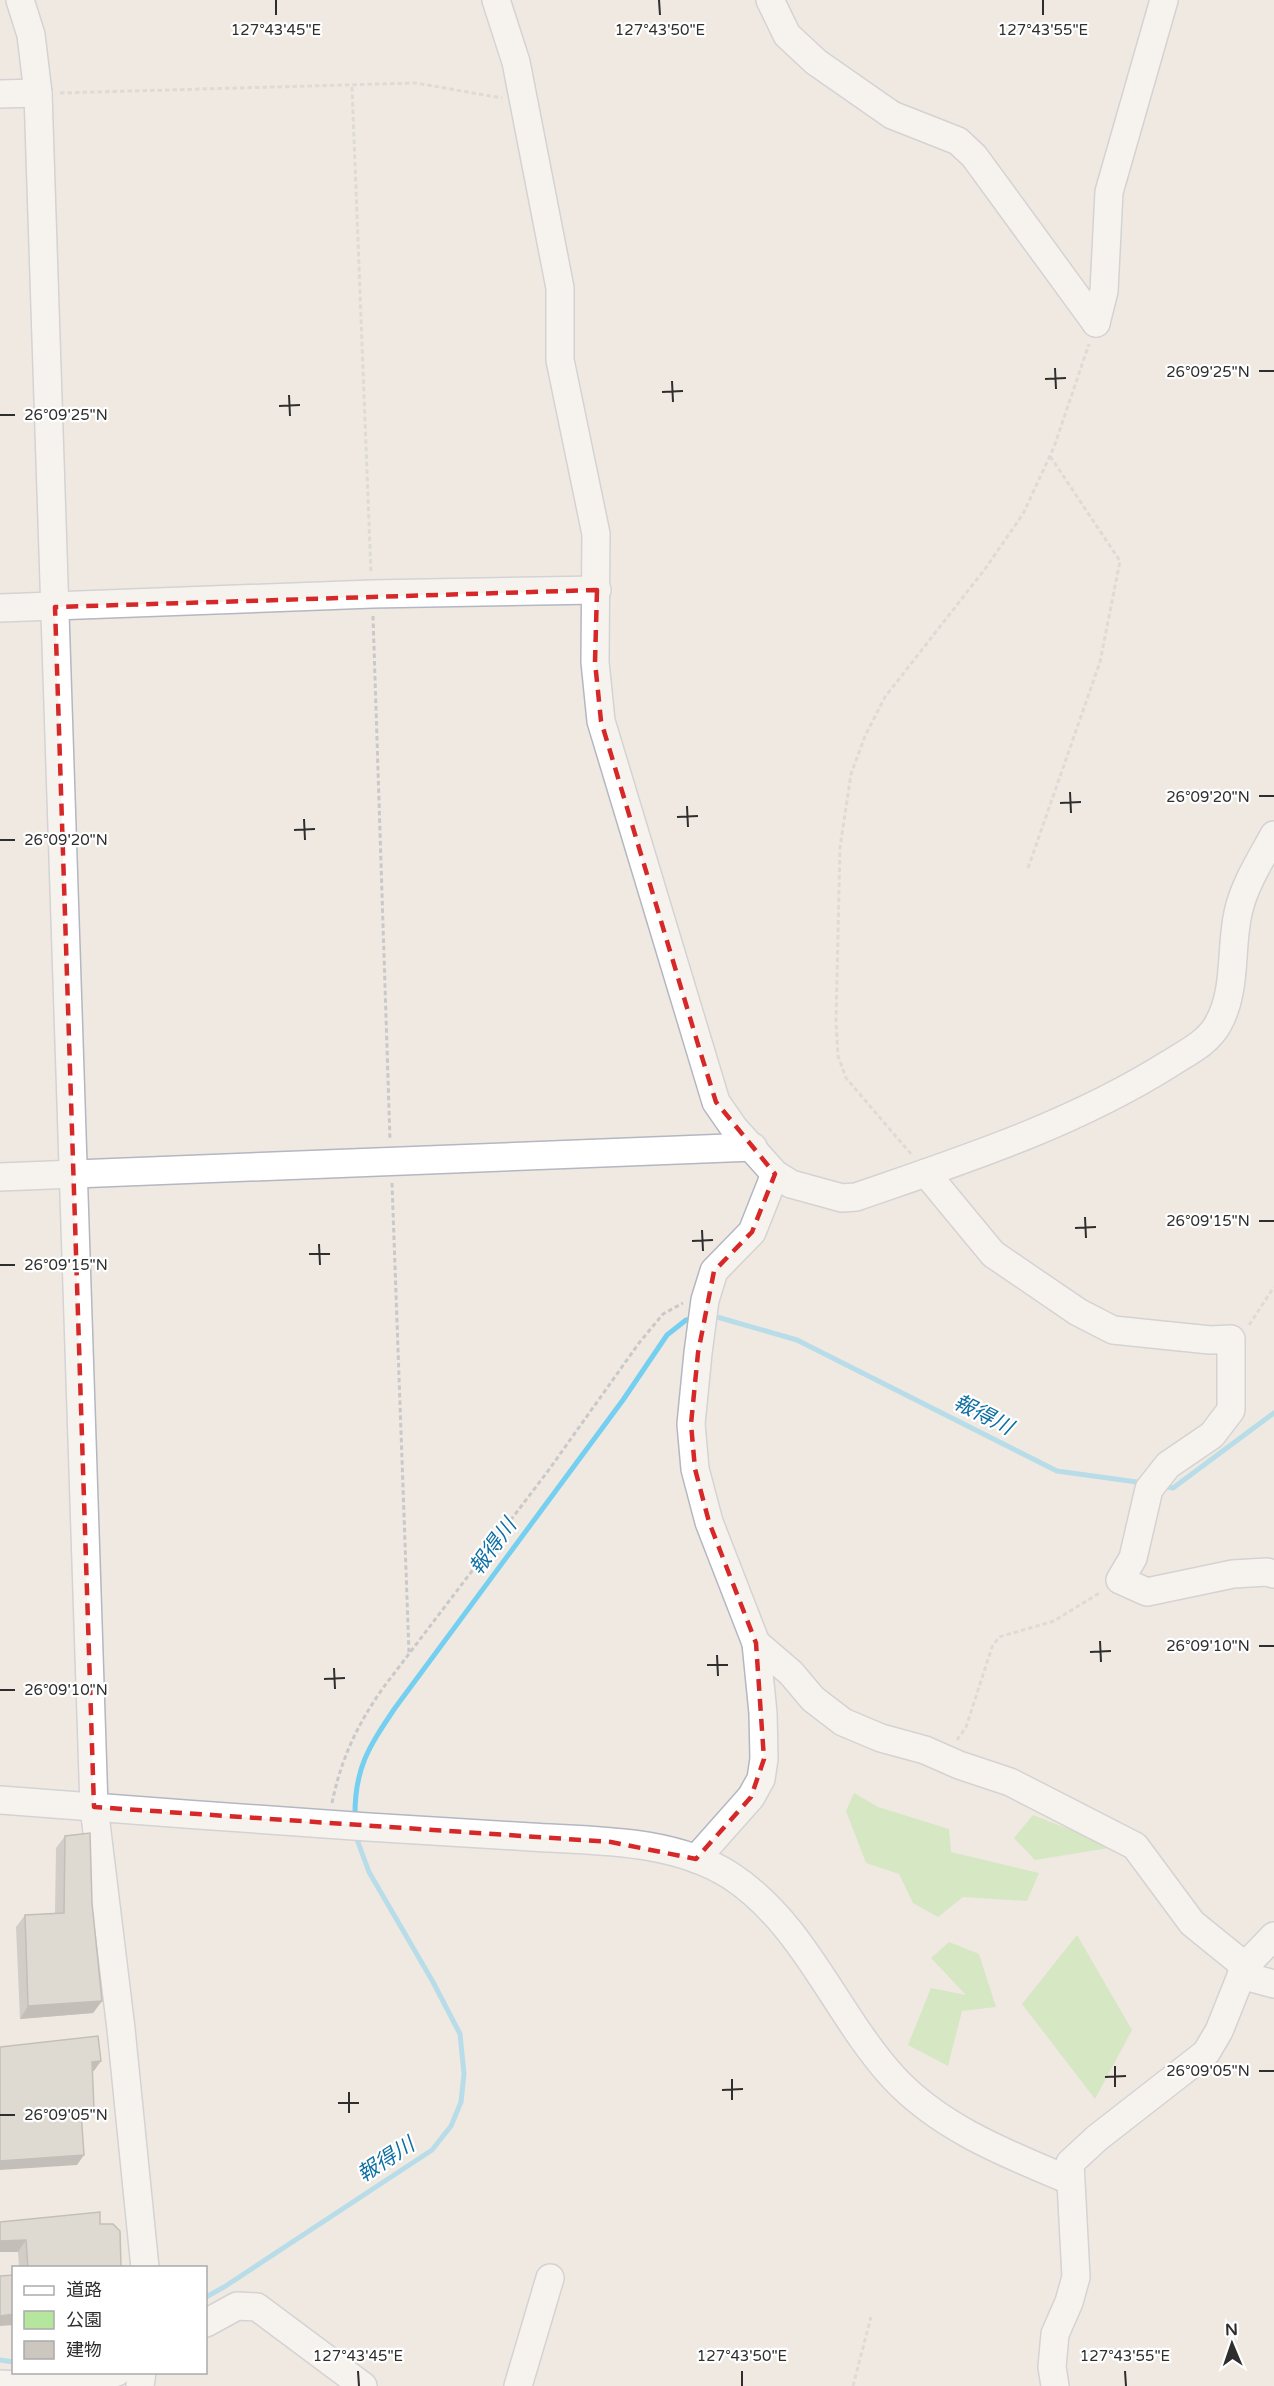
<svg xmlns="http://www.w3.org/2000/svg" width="1274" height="2386" font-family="'Varela Round','Noto Sans JP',sans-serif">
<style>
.green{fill:#b6e59e}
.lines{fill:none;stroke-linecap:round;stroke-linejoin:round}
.stream{stroke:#75cff0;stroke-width:5}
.minor-casing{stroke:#b4b7c1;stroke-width:30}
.path{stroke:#c9c9c9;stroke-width:3;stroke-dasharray:4.5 3;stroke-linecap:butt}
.minor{stroke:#fff;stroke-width:27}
.wall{fill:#afaba4}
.shaded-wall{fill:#8e8b86}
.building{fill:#cbc7bf;stroke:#8e8b86;stroke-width:1.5}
.marked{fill:none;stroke:#d62828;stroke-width:4.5;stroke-dasharray:12 8;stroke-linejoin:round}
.ticks{fill:none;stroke:#2e2e2e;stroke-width:2}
.labels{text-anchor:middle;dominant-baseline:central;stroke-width:4.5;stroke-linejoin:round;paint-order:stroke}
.water-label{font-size:21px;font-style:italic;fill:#0d6fa3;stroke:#fff}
.ticks-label{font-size:15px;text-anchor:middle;fill:#2e2e2e;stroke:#fff;stroke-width:4.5;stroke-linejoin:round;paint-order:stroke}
</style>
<rect width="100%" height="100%" fill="#efe9e1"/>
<g class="green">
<polygon points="854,1793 878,1807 949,1829 951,1852 1039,1873 1027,1901 963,1897 938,1917 913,1903 899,1874 866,1863 846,1811"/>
<polygon points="1033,1815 1115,1847 1035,1860 1014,1838"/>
<polygon points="1077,1935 1132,2030 1095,2099 1022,2004"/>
<polygon points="949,1942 979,1954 996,2007 962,2011 948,2066 908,2045 931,1988 966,1995 931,1958"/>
</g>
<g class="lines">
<g class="stream">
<polyline points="709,1318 717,1317 797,1340 1057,1471 1144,1483"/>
<polyline points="1162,1486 1173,1488 1274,1413"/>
<path d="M355 1819C354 1769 368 1748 395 1708L623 1400 667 1335 686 1320 694 1319"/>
<polyline points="206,2297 224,2287 432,2150 451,2126 461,2102 464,2074 460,2034 433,1982 369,1872 355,1834"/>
<polyline points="0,2360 14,2362"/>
</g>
<g class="minor-casing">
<g id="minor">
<polyline points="20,0 31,35 38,93 94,1807 121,2029 145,2268"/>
<path d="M496 0 516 62 560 288V360L596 534 595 662 601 721 716 1102 734 1128 775 1174 791 1184 842 1198 856 1197C963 1160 1072 1125 1169 1064 1186 1053 1208 1043 1218 1024 1237 991 1230 949 1238 913 1244 885 1261 859 1274 835"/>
<polyline points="770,0 787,35 816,62 892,115 958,141 974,156 1096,323"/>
<polyline points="0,94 38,93"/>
<polyline points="1096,323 1104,291 1109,192 1164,0"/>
<polyline points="0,608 372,594 597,590"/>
<polyline points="926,1173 993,1254 1078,1312 1113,1330 1210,1340 1231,1339 1231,1410 1212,1435 1168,1465 1149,1489 1133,1558 1120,1580 1147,1592 1233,1574 1267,1572 1274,1574"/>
<polyline points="0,1177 753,1147"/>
<polyline points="756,1643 791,1673 813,1699 843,1722 881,1738 925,1750 959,1765 1010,1782 1135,1846 1192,1923 1245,1966"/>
<path d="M0 1800C123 1809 245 1819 368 1827 422 1830 477 1834 531 1837 596 1841 674 1839 731 1876 805 1925 835 2013 893 2077 940 2128 1007 2154 1069 2180"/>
<polyline points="696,1859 751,1797 761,1779 764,1759 763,1713 756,1643 709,1522 695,1469 691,1424 698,1353 705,1300 714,1271 752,1232 775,1174"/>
<polyline points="1241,1975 1274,1984"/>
<polyline points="206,2323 237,2306 257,2307 363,2386"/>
<polyline points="0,2384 41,2386"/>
<polyline points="47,2386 78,2383 117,2372"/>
<polyline points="140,2386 142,2372"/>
<polyline points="518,2386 550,2278"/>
<polyline points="1055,2386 1052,2367 1055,2334 1069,2302 1076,2277 1070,2163 1097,2138 1206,2053 1219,2031 1245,1966 1274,1936"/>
</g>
</g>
<g class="path">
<polyline points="352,87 371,574"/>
<polyline points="60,93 416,83 502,98"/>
<polyline points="373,616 390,1140"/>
<polyline points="1028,868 1100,662 1120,561 1050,456"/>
<polyline points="911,1154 846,1078 838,1056 836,1022 840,847 851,774 865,736 885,697 985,569 1023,514 1054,447 1089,344"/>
<polyline points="392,1183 409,1653"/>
<polyline points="1249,1325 1274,1287"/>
<polyline points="957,1740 966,1727 992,1647 999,1637 1054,1621 1101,1592"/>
<path d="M332 1803C341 1759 357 1725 383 1688L548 1471 639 1343 663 1314 683 1303"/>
<polyline points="853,2386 871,2317"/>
</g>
<use href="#minor" class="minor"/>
</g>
<g class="wall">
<polygon points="65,1836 92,1903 102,2001 93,2013 20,2019 16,1927 25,1915 55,1913 56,1848"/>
<polygon points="0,2222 100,2224 121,2268 19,2268 18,2252 0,2252"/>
</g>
<g class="shaded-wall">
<polygon points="102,2001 93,2013 20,2019 28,2006"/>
<polygon points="101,2061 94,2071 85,2072 92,2062"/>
<polygon points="94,2110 87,2120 74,2121 81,2112"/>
<polygon points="84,2155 77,2165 0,2170 0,2161"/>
<polygon points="26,2240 18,2252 0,2252 0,2241"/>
<polygon points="14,2314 14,2325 0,2326 0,2316"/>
</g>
<g class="building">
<polygon points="90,1833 92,1903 102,2001 28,2006 25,1915 64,1913 65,1836"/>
<polygon points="98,2036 101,2061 92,2062 94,2110 81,2112 84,2155 0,2161 0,2047"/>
<polygon points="100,2212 100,2224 113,2224 120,2231 121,2268 28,2268 26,2240 0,2241 0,2222"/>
<polygon points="14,2275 14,2314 0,2316 0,2276"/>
</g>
<path d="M0 0H1274V2386H0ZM597 590 595 662 601 721 700 1051 716 1102 775 1174 752 1232 714 1271 698 1353 691 1424 695 1469 709 1522 756 1643 764 1759 751 1797 696 1859 611 1842 94 1807 55 607Z" fill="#efe9e1" fill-opacity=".55" fill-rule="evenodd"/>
<path class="marked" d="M597 590 595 662 601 721 700 1051 716 1102 775 1174 752 1232 714 1271 698 1353 691 1424 695 1469 709 1522 756 1643 764 1759 751 1797 696 1859 611 1842 94 1807 55 607Z"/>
<path class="ticks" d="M276 0V15M659 0 660 15M1043 0V15M1055 368 1056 389M1259 371H1274M1045 379 1066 378M672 381 673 402M662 392 683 391M289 395 290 416M279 406 300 405M0 415H15M1070 792 1071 813M1259 796H1274M1060 803 1081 802M687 806 688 827M677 817 698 816M304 819 305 840M294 830 315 829M0 840H15M1085 1217 1086 1238M1259 1221H1274M1075 1228 1096 1227M702 1230 703 1251M692 1241 713 1240M319 1244 320 1265M309 1254H330M0 1265H15M1100 1641 1101 1662M1259 1646H1274M1090 1652 1111 1651M717 1655 718 1676M707 1665H728M334 1668 335 1689M324 1679 345 1678M0 1690H15M1115 2066V2087M1259 2071H1274M1105 2077 1126 2076M732 2079V2100M722 2090 743 2089M349 2092V2113M338 2103H359M0 2115H15M358 2371 359 2386M742 2371V2386M1125 2371 1126 2386"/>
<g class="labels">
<g class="water-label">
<text transform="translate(983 1415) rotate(27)">報得川</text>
<text transform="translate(493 1547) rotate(-54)">報得川</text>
<text transform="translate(386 2160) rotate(-33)">報得川</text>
</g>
</g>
<g class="ticks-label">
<text x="276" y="35">127°43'45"E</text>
<text x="660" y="35">127°43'50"E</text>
<text x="1043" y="35">127°43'55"E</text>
<text x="1208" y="377">26°09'25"N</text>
<text x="66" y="420">26°09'25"N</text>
<text x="1208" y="802">26°09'20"N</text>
<text x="66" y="845">26°09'20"N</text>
<text x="1208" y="1226">26°09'15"N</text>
<text x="66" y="1270">26°09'15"N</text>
<text x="1208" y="1651">26°09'10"N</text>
<text x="66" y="1695">26°09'10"N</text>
<text x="1208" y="2076">26°09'05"N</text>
<text x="66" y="2120">26°09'05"N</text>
<text x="358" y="2361">127°43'45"E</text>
<text x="742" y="2361">127°43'50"E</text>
<text x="1125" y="2361">127°43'55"E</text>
</g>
<rect x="12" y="2266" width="195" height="108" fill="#ffffff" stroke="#ababab" stroke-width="1.5"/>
<rect x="24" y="2286" width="30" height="9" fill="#ffffff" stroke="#ababab" stroke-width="1.5"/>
<text x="66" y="2296" font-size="18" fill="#2e2e2e">道路</text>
<rect x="24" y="2311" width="30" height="18" fill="#b6e59e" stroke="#ababab" stroke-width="1.5"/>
<text x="66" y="2326" font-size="18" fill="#2e2e2e">公園</text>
<rect x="24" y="2341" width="30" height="18" fill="#cbc7bf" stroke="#ababab" stroke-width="1.5"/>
<text x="66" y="2356" font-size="18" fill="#2e2e2e">建物</text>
<g transform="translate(1232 2344) rotate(358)" stroke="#ffffff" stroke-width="4.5" paint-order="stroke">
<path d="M0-4.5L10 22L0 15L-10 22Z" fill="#2e2e2e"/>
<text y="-9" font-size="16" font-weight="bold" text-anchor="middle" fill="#2e2e2e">N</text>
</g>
</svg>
